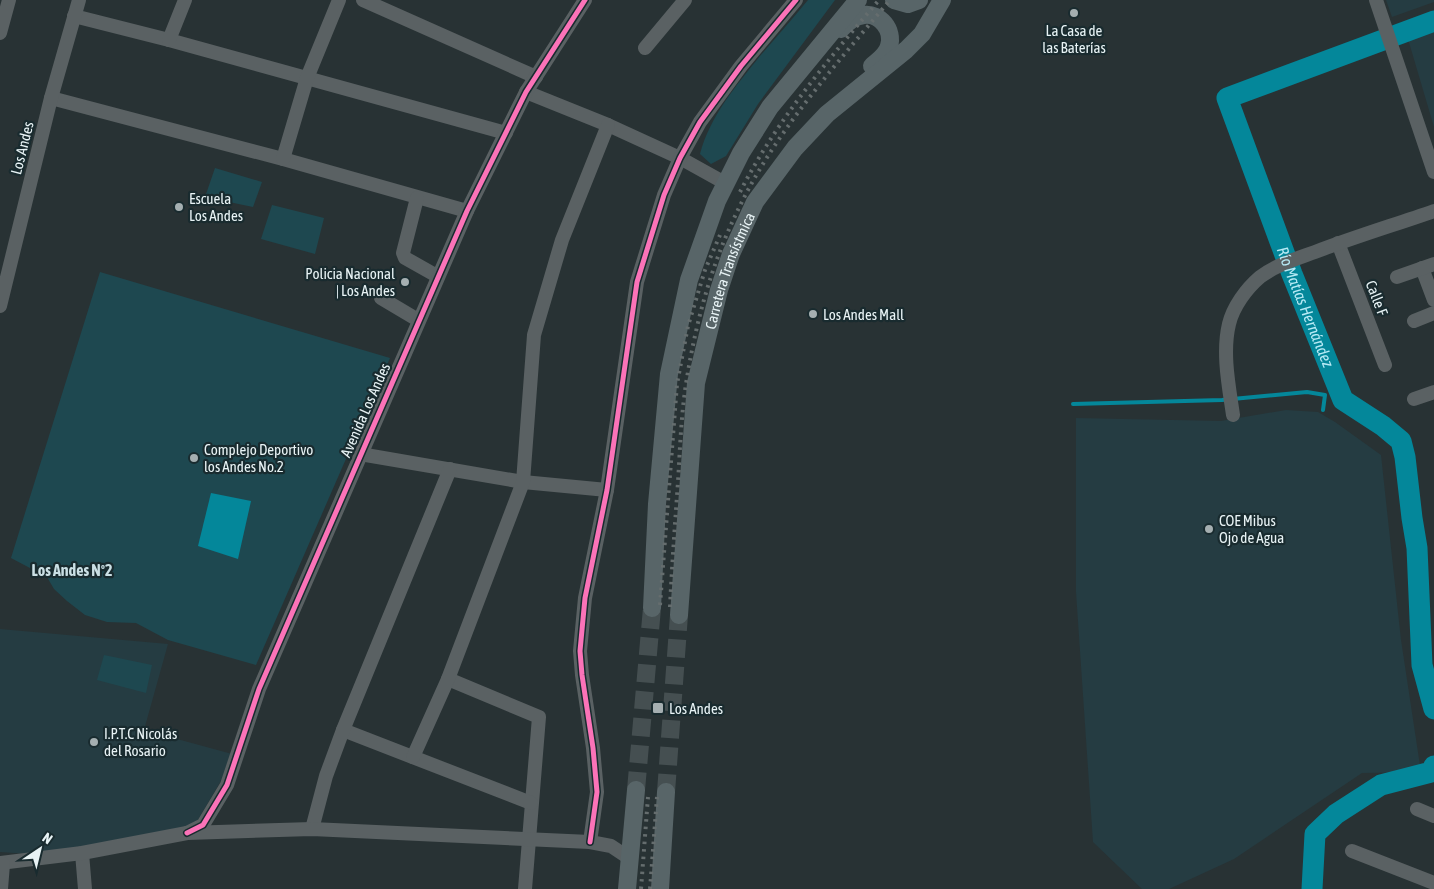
<svg xmlns="http://www.w3.org/2000/svg" width="1434" height="889" font-family="'Asap Condensed',sans-serif">
<style>
.built{fill:#253c42}
.green{fill:#1e4850}
.water{fill:#04879a}
.lines{fill:none;stroke-linecap:round;stroke-linejoin:round}
.stream{stroke:#04879a;stroke-width:4}
.river{stroke:#04879a;stroke-width:21}
.major-tunnel{stroke:#454f51;stroke-width:18;stroke-dasharray:18 9;stroke-linecap:butt}
.minor{stroke:#5a6163;stroke-width:14}
.major{stroke:#586568;stroke-width:18}
.rail{stroke:#656d6e;stroke-width:4;stroke-dasharray:2.5 5;stroke-linecap:butt}
.cycleway-casing{stroke:#192b2f;stroke-width:8}
.cycleway{stroke:#fb73b8;stroke-width:5}
.poi-dot{fill:#a5afb1;stroke:#192b2f;stroke-width:2}
.labels{text-anchor:middle;dominant-baseline:central;stroke-width:4.5;stroke-linejoin:round;paint-order:stroke}
.poi-label{font-size:15px;fill:#e8f3f5;stroke:#192b2f;text-anchor:start}
.street-label{font-size:15px;fill:#e8f3f5;stroke:#192b2f}
.water-label{font-size:16px;font-style:italic;fill:#b7eaf5;stroke:#192b2f}
.neighbourhood-label{font-size:16px;font-weight:bold;fill:#cadfe4;stroke:#192b2f}
</style>
<rect width="100%" height="100%" fill="#283234"/>
<g class="built">
<polygon points="1386,0 1434,0 1434,2 1392,17"/>
<polygon points="1434,29 1434,127 1408,39"/>
<polygon points="1286,410 1318,412 1335,422 1381,455 1401,640 1421,772 1362,773 1234,859 1169,889 1142,889 1093,842 1076,592 1076,418 1221,421"/>
<polygon points="0,629 168,644 144,730 232,754 222,779 198,820 173,837 29,854 0,852"/>
</g>
<g class="green">
<path d="M808 0H835L758 104 726 156 711 164 700 154C710 116 736 86 760 56 776 38 792 19 808 0Z"/>
<polygon points="215,168 262,182 253,207 205,197"/>
<polygon points="272,205 324,218 315,254 261,239"/>
<polygon points="100,272 390,358 256,665 168,640 136,623 107,622 85,615 67,601 54,589 47,577 11,558"/>
<polygon points="104,655 152,665 146,693 97,680"/>
</g>
<polygon class="water" points="211,493 251,501 238,559 198,546"/>
<g class="lines">
<polyline class="stream" points="1073,404 1222,400 1307,392 1325,395 1323,410"/>
<g class="river">
<path id="s1" d="M1434 21 1227 98 1292 274 1343 400 1383 426 1401 441 1405 457 1412 518 1417 548 1422 665 1434 709"/>
<polyline points="1312,889 1315,834 1336,814 1381,785 1431,772 1434,766"/>
</g>
<g class="major-tunnel">
<polyline points="636,790 652,608"/>
<polyline points="666,792 679,615"/>
</g>
<g class="minor">
<polyline points="363,0 536,77"/>
<polyline points="1376,0 1434,172"/>
<polyline points="74,16 169,40 506,133"/>
<polyline points="0,33 9,0"/>
<polyline points="169,40 185,0"/>
<polyline points="645,48 685,0"/>
<polyline points="526,92 608,125 680,158 725,183"/>
<polyline points="51,98 283,159 467,211"/>
<polyline points="283,159 307,78 339,0"/>
<polyline points="417,198 403,253 405,258 437,276"/>
<polyline points="1338,243 1385,365"/>
<polyline points="1422,268 1434,300"/>
<polyline points="1397,277 1434,264"/>
<polyline points="381,298 418,320"/>
<polyline points="0,306 51,98 79,0"/>
<polyline points="1414,321 1434,313"/>
<polyline points="1414,399 1434,392"/>
<path d="M1233 415C1229 387 1222 353 1229 324 1233 307 1246 289 1260 277 1276 265 1296 259 1315 252 1354 237 1394 225 1434 211"/>
<polyline points="360,454 523,482 607,490"/>
<polyline points="448,679 539,717 525,889"/>
<polyline points="343,730 531,803"/>
<polyline points="413,757 448,679 523,482 534,335 562,240 608,125"/>
<polyline points="1417,809 1434,816"/>
<polyline points="312,829 326,776 343,730 450,469"/>
<polyline points="187,833 203,825 227,785 259,689 467,211 526,92 585,0"/>
<polyline points="590,842 597,792 593,748 582,675 580,651 585,598 607,490 637,282 664,195 680,158 700,122 741,66 796,0"/>
<polyline points="1352,851 1434,883"/>
<polyline points="82,853 85,889"/>
<polyline points="0,863 82,853 187,833 312,829 590,842 611,846 629,858"/>
<polyline points="1,889 3,864"/>
</g>
<g class="major">
<polyline points="894,0 908,4 919,0"/>
<path d="M841 29C847 22 855 16 864 15 880 13 894 30 889 46 887 55 879 60 872 66"/>
<polyline points="652,608 657,504 669,374 689,280 717,201 741,153 770,107 858,0"/>
<path id="s2" d="M679 615 696 383 719 290 731 254 755 202 795 148 827 114 906 50 922 34 942 0"/>
<polyline points="627,889 636,790"/>
<polyline points="660,889 666,792"/>
</g>
<g class="rail">
<path d="M740 192C776 121 828 60 879 0"/>
<polyline points="660,605 677,384 688,326 705,270 720,235"/>
<path d="M670 607C672 565 675 524 678 482 680 450 681 416 686 384 695 326 710 268 736 214 773 134 834 67 890 0"/>
<polyline points="641,889 648,797"/>
<polyline points="650,889 657,797"/>
</g>
<g class="cycleway-casing">
<g id="cycleway">
<polyline points="187,833 203,825 227,785 259,689 467,211 526,92 585,0"/>
<polyline points="590,842 597,792 593,748 582,675 580,651 585,598 607,490 637,282 664,195 680,158 700,122 741,66 796,0"/>
</g>
</g>
<use href="#cycleway" class="cycleway"/>
</g>
<g class="poi-dot">
<circle cx="1074" cy="13" r="5"/>
<circle cx="179" cy="207" r="5"/>
<circle cx="405" cy="282" r="5"/>
<circle cx="813" cy="314" r="5"/>
<circle cx="194" cy="458" r="5"/>
<circle cx="1209" cy="529" r="5"/>
<rect x="652" y="702" width="12" height="12" rx="2.5"/>
<circle cx="94" cy="742" r="5"/>
</g>
<g class="labels">
<g class="poi-label">
<text x="1074" y="30" text-anchor="middle">La Casa de<tspan x="1074" dy="17">las Baterías</tspan></text>
<text x="189" y="198">Escuela<tspan x="189" dy="17">Los Andes</tspan></text>
<text x="395" y="273" text-anchor="end">Policia Nacional<tspan x="395" dy="17">| Los Andes</tspan></text>
<text x="823" y="314">Los Andes Mall</text>
<text x="204" y="449">Complejo Deportivo<tspan x="204" dy="17">los Andes No.2</tspan></text>
<text x="1219" y="520">COE Mibus<tspan x="1219" dy="17">Ojo de Agua</tspan></text>
<text x="669" y="708">Los Andes</text>
<text x="104" y="733">I.P.T.C Nicolás<tspan x="104" dy="17">del Rosario</tspan></text>
</g>
<g class="street-label">
<text transform="translate(22 148) rotate(-76)">Los Andes</text>
<text stroke="none"><textPath href="#s2" startOffset="350">Carretera Transístmica</textPath></text>
<text transform="translate(1377 298) rotate(69)">Calle F</text>
<text transform="translate(365 410) rotate(-66)">Avenida Los Andes</text>
</g>
<g class="water-label">
<text stroke="none"><textPath href="#s1" startOffset="444">Río Matías Hernández</textPath></text>
</g>
<g class="neighbourhood-label">
<text x="72" y="570">Los Andes Nº2</text>
</g>
</g>
<g transform="translate(40 849) rotate(35)" stroke="#192b2f" stroke-width="4" paint-order="stroke">
<path d="M0-4L9 19L0 12L-9 19Z" fill="#e8f3f5"/>
<text y="-8" font-size="14" font-weight="bold" text-anchor="middle" fill="#e8f3f5">N</text>
</g>
</svg>
